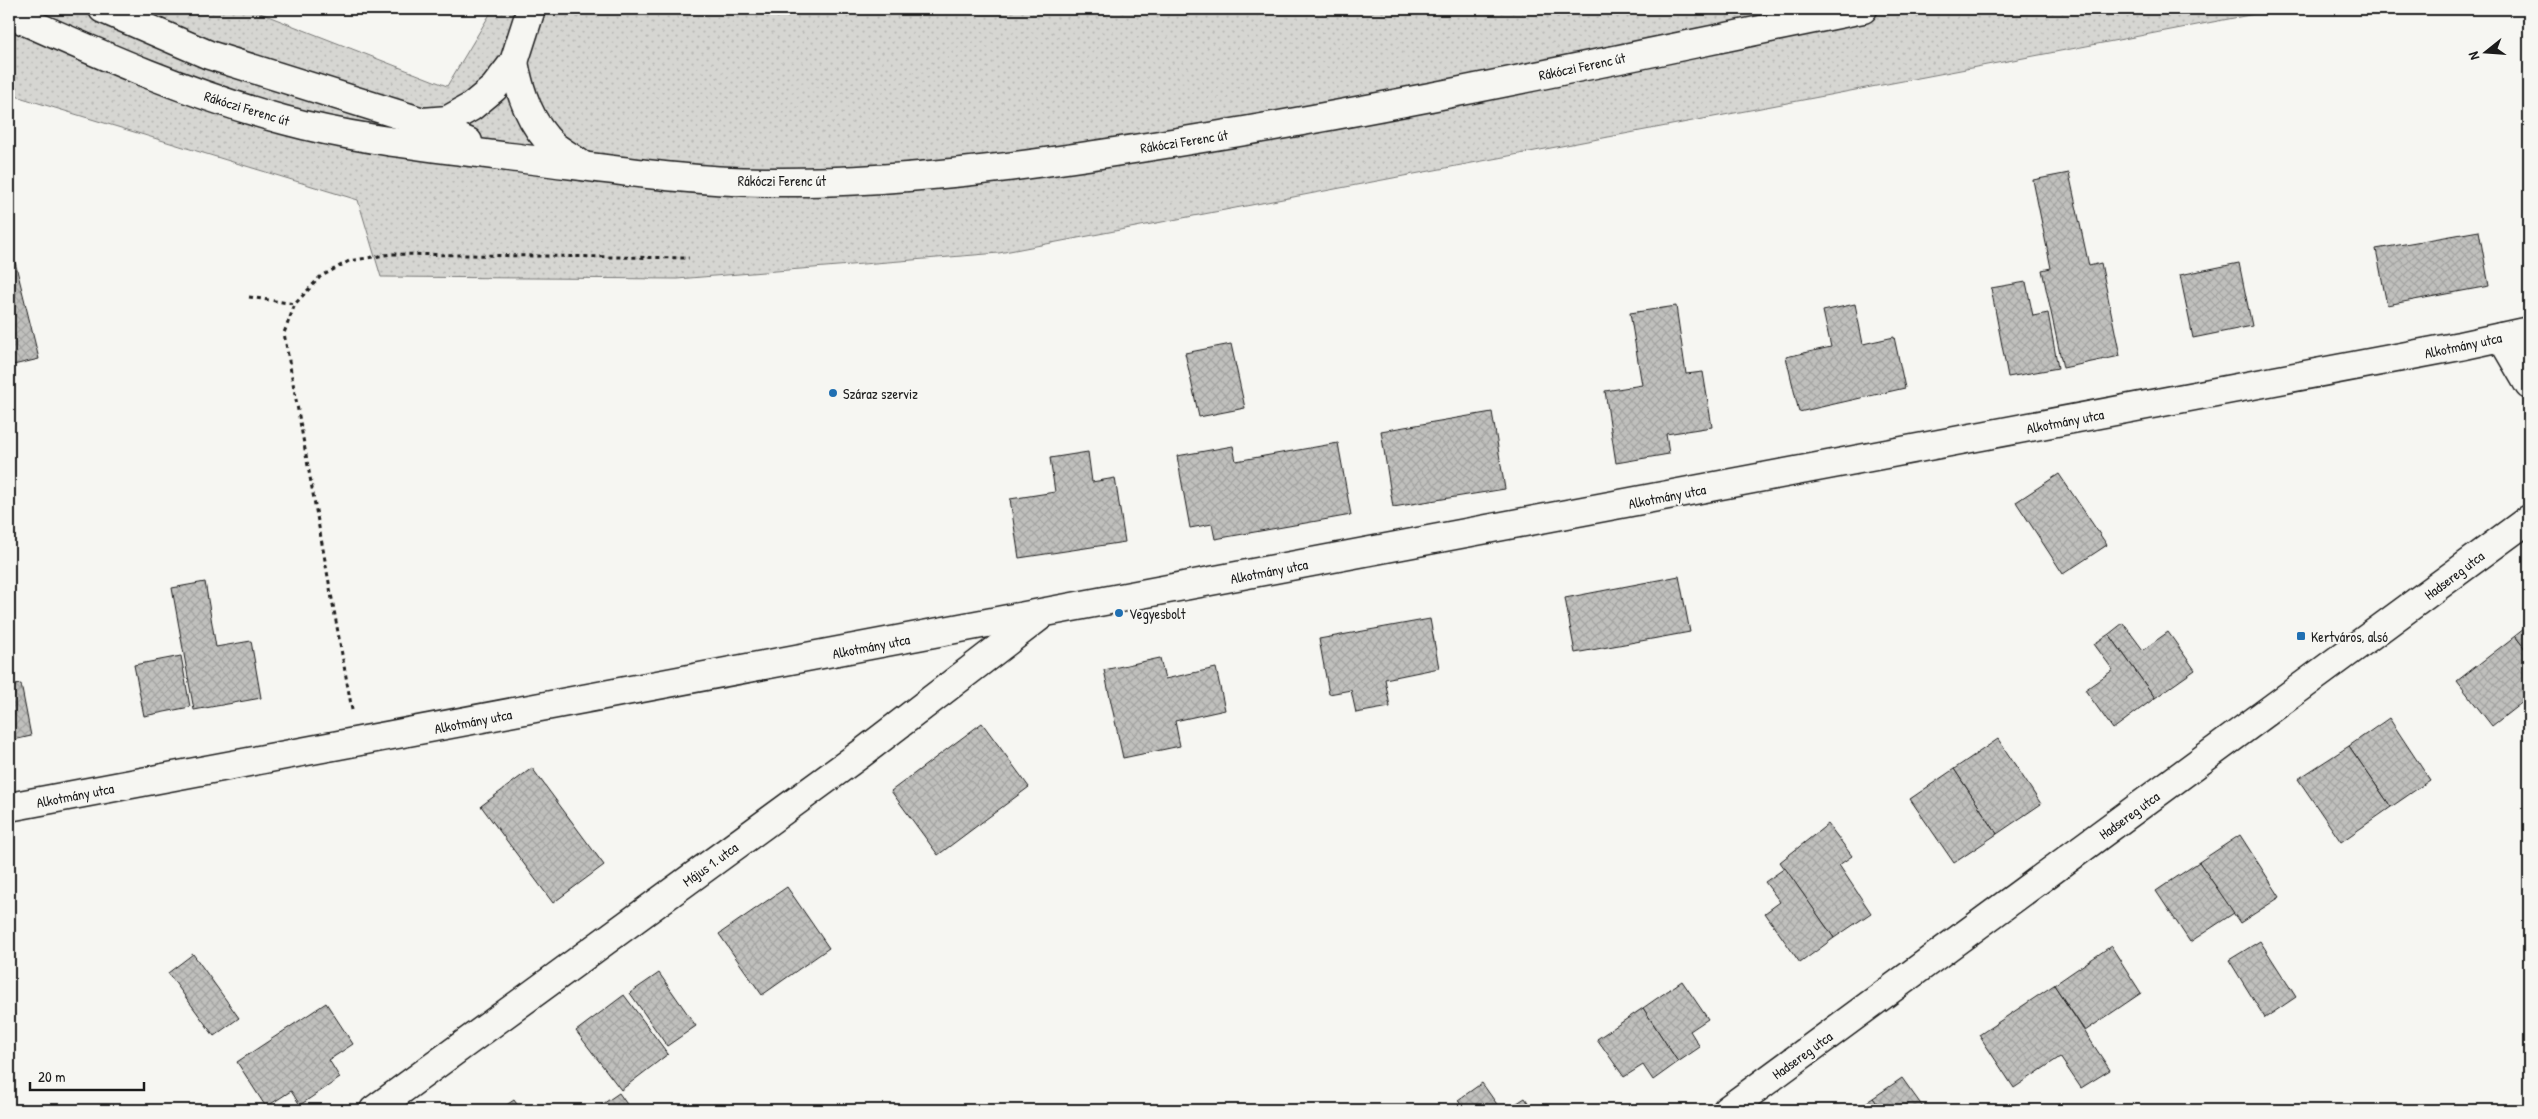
<svg xmlns="http://www.w3.org/2000/svg" width="2538" height="1119" font-family="'Patrick Hand',sans-serif">
<style>
.grass{fill:url(#grass-dots);stroke:#797977}
.building{fill:url(#building-cross-hatch);stroke:#1c1c1c}
.lines{fill:none;stroke-linecap:round;stroke-linejoin:round}
.minor-casing{stroke:#1c1c1c;stroke-width:31}
.major-casing{stroke:#1c1c1c;stroke-width:31}
.path{stroke:#1c1c1c;stroke-width:3;stroke-dasharray:4 4;stroke-linecap:butt}
.minor{stroke:#f6f6f2;stroke-width:28}
.major{stroke:#f6f6f2;stroke-width:28}
.poi-dot{fill:#1f6fb2;stroke:#f6f6f2;stroke-width:2}
.labels{text-anchor:middle;dominant-baseline:central;stroke-width:4.5;stroke-linejoin:round;paint-order:stroke}
.street-label{font-size:14px;fill:#1c1c1c;stroke:#f6f6f2}
.poi-label{font-size:14px;fill:#1c1c1c;stroke:#f6f6f2;text-anchor:start}
</style>
<defs>
<pattern id="grass-dots" width="8" height="8" patternUnits="userSpaceOnUse" patternTransform="scale(1.25)"><rect width="8" height="8" fill="#d6d6d2"/><path d="M2 2h.1M6 6h.1" fill="none" stroke="#b7b7b4" stroke-width="1.8" stroke-linecap="round"/></pattern>
<pattern id="building-cross-hatch" width="8" height="8" patternUnits="userSpaceOnUse" patternTransform="scale(1.25)"><rect width="8" height="8" fill="#c0c0bd"/><path d="M0 0l8 8M0 8l8-8" fill="none" stroke="#a4a4a2"/></pattern>
</defs>
<rect width="100%" height="100%" fill="#f6f6f2"/>
<filter id="ink" filterUnits="userSpaceOnUse"><feTurbulence type="fractalNoise" baseFrequency=".02" numOctaves="2"/><feDisplacementMap in="SourceGraphic" scale="10" xChannelSelector="R" yChannelSelector="G"/><feConvolveMatrix kernelMatrix="1 2 1 2 8 2 1 2 1" color-interpolation-filters="sRGB"/></filter>
<g filter="url(#ink)">
<polygon class="grass" points="9,9 250,9 447,86 493,9 2281,9 999,253 677,279 381,277 358,200 9,94"/>
<g class="building">
<polygon points="2069,173 2089,266 2101,263 2120,356 2063,368 2042,270 2051,268 2033,180"/>
<polygon points="2479,231 2489,286 2387,305 2376,249"/>
<polygon points="14,258 39,359 9,366 9,259"/>
<polygon points="2239,263 2252,326 2193,338 2180,275"/>
<polygon points="2026,282 2033,316 2048,313 2058,368 2008,377 1991,288"/>
<polygon points="1855,304 1863,344 1894,337 1905,388 1799,412 1786,357 1831,347 1823,311"/>
<polygon points="1676,306 1686,374 1703,372 1712,427 1666,434 1669,454 1616,463 1605,391 1642,385 1630,313"/>
<polygon points="1231,344 1245,408 1199,417 1185,353"/>
<polygon points="1492,412 1505,489 1393,507 1381,431"/>
<polygon points="1338,443 1351,515 1215,539 1212,524 1190,528 1177,456 1233,446 1236,461"/>
<polygon points="1088,452 1092,482 1115,478 1125,542 1019,558 1010,499 1055,492 1050,458"/>
<polygon points="2059,474 2107,545 2063,574 2016,502"/>
<polygon points="1679,576 1690,632 1575,653 1565,598"/>
<polygon points="205,582 216,647 251,641 261,698 194,710 172,588"/>
<polygon points="1430,619 1439,668 1385,679 1390,707 1356,713 1351,690 1329,694 1319,639"/>
<polygon points="2123,623 2143,650 2168,632 2195,670 2155,698 2109,634"/>
<polygon points="2529,625 2529,654 2515,636"/>
<polygon points="2109,634 2155,698 2113,729 2085,690 2113,670 2094,644"/>
<polygon points="2515,636 2529,654 2529,697 2492,726 2457,681"/>
<polygon points="181,656 190,707 144,716 134,665"/>
<polygon points="1160,658 1165,679 1216,668 1225,710 1175,721 1180,746 1123,758 1104,670"/>
<polygon points="21,684 31,736 9,741 9,686"/>
<polygon points="2389,718 2430,780 2391,807 2349,746"/>
<polygon points="982,723 1029,787 938,855 891,791"/>
<polygon points="1998,739 2041,804 1997,834 1954,769"/>
<polygon points="2349,746 2391,807 2341,842 2298,779"/>
<polygon points="532,768 604,865 553,903 481,806"/>
<polygon points="1954,769 1997,834 1954,863 1910,799"/>
<polygon points="1828,824 1852,856 1839,865 1871,913 1834,938 1780,862"/>
<polygon points="2240,835 2280,897 2240,923 2199,862"/>
<polygon points="2199,862 2234,913 2190,942 2156,891"/>
<polygon points="1785,868 1834,938 1800,963 1765,913 1780,902 1765,882"/>
<polygon points="787,887 829,948 762,995 719,934"/>
<polygon points="2260,941 2296,997 2265,1018 2229,960"/>
<polygon points="2111,946 2141,993 2085,1031 2054,985"/>
<polygon points="193,954 239,1018 214,1036 168,973"/>
<polygon points="659,973 696,1026 667,1046 630,993"/>
<polygon points="1682,981 1708,1019 1690,1031 1700,1047 1678,1062 1643,1008"/>
<polygon points="2054,985 2110,1070 2081,1088 2060,1057 2014,1088 1979,1035"/>
<polygon points="624,995 668,1054 621,1090 576,1031"/>
<polygon points="326,1003 353,1044 329,1060 340,1078 300,1105 291,1091 266,1107 237,1062"/>
<polygon points="1643,1008 1678,1062 1653,1080 1643,1065 1624,1077 1597,1039"/>
<polygon points="1902,1078 1925,1110 1882,1110 1873,1098"/>
<polygon points="1482,1083 1501,1110 1465,1110 1461,1105 1458,1100"/>
<polygon points="619,1093 631,1110 599,1110 597,1108"/>
<polygon points="1525,1098 1533,1110 1506,1110"/>
<polygon points="1873,1098 1882,1110 1855,1110"/>
<polygon points="514,1100 521,1110 499,1110"/>
<polygon points="1461,1105 1465,1110 1453,1110"/>
</g>
<g class="lines">
<g class="minor-casing">
<g id="minor">
<path d="M514 62C519 91 531 126 554 146 563 153 574 159 583 166"/>
<polyline points="423,122 448,120 471,107 494,88 514,62 530,12"/>
<polyline points="2501,337 2529,385"/>
<polyline points="9,807 2460,346 2529,331"/>
<polyline points="374,1110 862,753 1039,617"/>
<polyline points="1727,1110 2529,519"/>
</g>
</g>
<g class="major-casing">
<g id="major">
<polyline points="103,9 209,55 423,122 468,142"/>
<path d="M9 14C99 54 188 94 284 120 357 140 434 147 509 157 594 167 679 181 765 182 913 184 1063 161 1209 137 1428 101 1645 53 1863 9"/>
</g>
</g>
<g class="path">
<polyline points="249,297 295,304"/>
<polyline points="352,710 284,333 295,304 320,277 349,261 391,254 689,258"/>
</g>
<use href="#minor" class="minor"/>
<use href="#major" class="major"/>
</g>
</g>
<g class="poi-dot">
<circle cx="833" cy="393" r="5"/>
<circle cx="1119" cy="613" r="5"/>
<rect x="2296" y="631" width="10" height="10" rx="2.5"/>
</g>
<g class="labels">
<g class="street-label">
<text transform="translate(1582 66) rotate(-12)">Rákóczi Ferenc út</text>
<text transform="translate(247 108) rotate(17)">Rákóczi Ferenc út</text>
<text transform="translate(1184 141) rotate(-9)">Rákóczi Ferenc út</text>
<text x="782" y="180">Rákóczi Ferenc út</text>
<text transform="translate(2463 345) rotate(-12)">Alkotmány utca</text>
<text transform="translate(2065 421) rotate(-11)">Alkotmány utca</text>
<text transform="translate(1667 496) rotate(-11)">Alkotmány utca</text>
<text transform="translate(1269 571) rotate(-11)">Alkotmány utca</text>
<text transform="translate(2454 575) rotate(-37)">Hadsereg utca</text>
<text transform="translate(871 646) rotate(-11)">Alkotmány utca</text>
<text transform="translate(473 721) rotate(-11)">Alkotmány utca</text>
<text transform="translate(75 795) rotate(-11)">Alkotmány utca</text>
<text transform="translate(2129 815) rotate(-36)">Hadsereg utca</text>
<text transform="translate(710 864) rotate(-36)">Május 1. utca</text>
<text transform="translate(1802 1055) rotate(-36)">Hadsereg utca</text>
</g>
<g class="poi-label">
<text x="843" y="393">Száraz szerviz</text>
<text x="1129" y="613">Vegyesbolt</text>
<text x="2311" y="636">Kertváros, alsó</text>
</g>
</g>
<rect width="2538" height="1119" fill="none" stroke="#f6f6f2" stroke-width="30"/>
<rect x="15" y="15" width="2508" height="1089" fill="none" stroke="#1c1c1c" stroke-width="2" filter="url(#ink)"/>
<g transform="translate(2486 52) rotate(253)" stroke="#f6f6f2" stroke-width="4" paint-order="stroke">
<path d="M0-4L9 19L0 12L-9 19Z" fill="#1c1c1c"/>
<text y="-8" font-size="14" font-weight="bold" text-anchor="middle" fill="#1c1c1c">N</text>
</g>
<path d="M30 1082v8h114v-8" fill="none" stroke="#1c1c1c" stroke-width="2.5"/>
<text x="38" y="1082" font-size="15" fill="#1c1c1c" stroke="#f6f6f2" stroke-width="4" paint-order="stroke">20 m</text>
</svg>
